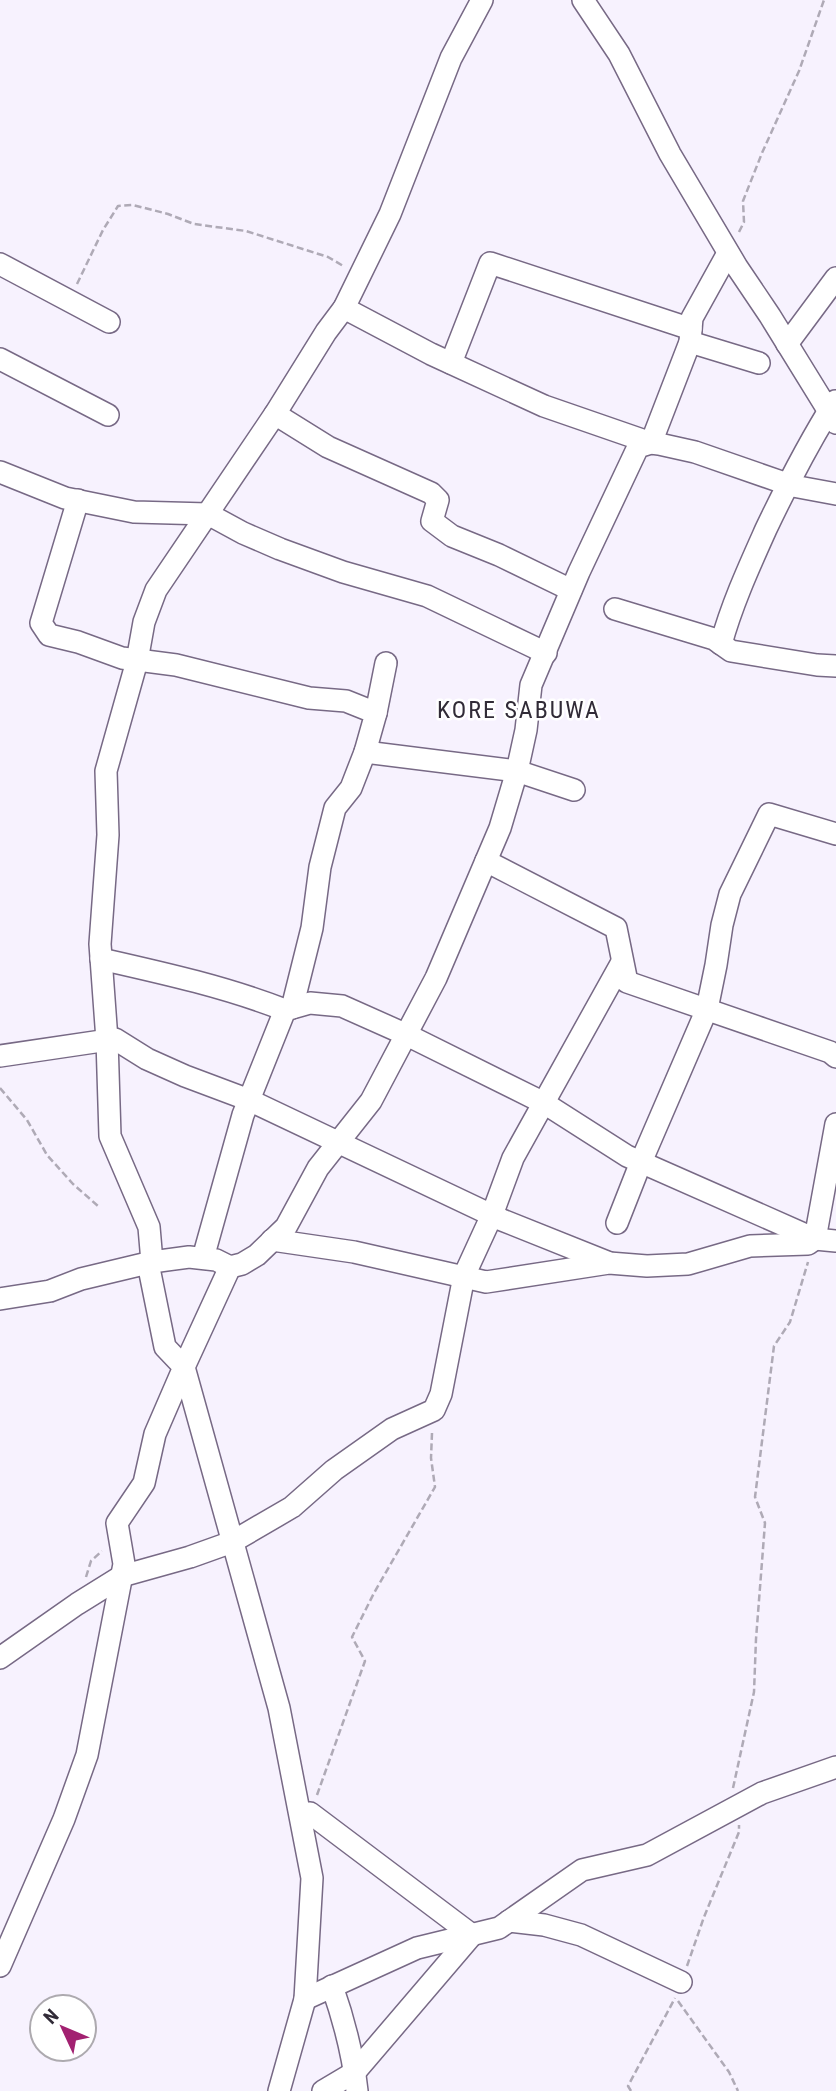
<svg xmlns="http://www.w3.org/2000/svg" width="836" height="2091" font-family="'Roboto Condensed',sans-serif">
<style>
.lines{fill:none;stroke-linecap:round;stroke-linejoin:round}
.minor-casing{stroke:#776985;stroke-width:24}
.path{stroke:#afaab6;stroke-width:2.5;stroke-dasharray:7 3.5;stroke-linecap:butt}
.minor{stroke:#fff;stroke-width:21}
.labels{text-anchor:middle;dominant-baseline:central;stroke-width:5;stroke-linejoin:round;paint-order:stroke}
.quarter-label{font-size:24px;letter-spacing:2px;fill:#312b37;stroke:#fff}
</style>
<rect width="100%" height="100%" fill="#f7f2fe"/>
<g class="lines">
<g class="minor-casing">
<g id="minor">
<polyline points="583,0 619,54 670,154 737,267 770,316 836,423"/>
<polyline points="0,264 109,322"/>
<polyline points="344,308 431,354 544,406 651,443 690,342 692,318 728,253"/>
<polyline points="690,342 759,363"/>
<polyline points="787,344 836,278"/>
<polyline points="0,359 108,415"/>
<polyline points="451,363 490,263 691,329"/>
<polyline points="275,414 328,447 431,493 438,500 432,521 452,536 499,555 571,590"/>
<polyline points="0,472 65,498 134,512 208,514 243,533 280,549 343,572 427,596 546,653"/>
<polyline points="78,500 41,623 49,635 78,642 122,658 176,665 309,698 346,701 376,713 365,752 351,788 335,808 320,867 312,928 292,1008"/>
<polyline points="615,609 714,639 731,651 817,665 836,666"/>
<path d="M721 644C732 604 749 567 766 529 787 485 809 442 835 401"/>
<polyline points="376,713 386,663"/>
<polyline points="365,752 517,771 574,790"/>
<polyline points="486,861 616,928 627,982 830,1052 836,1057"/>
<path d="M101 959C163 973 226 987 285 1010"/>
<polyline points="0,1056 115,1039 147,1059 185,1076 249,1100 502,1220 607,1262"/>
<polyline points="617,1223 641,1162 707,1009 716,965 722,925 730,894 769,814 836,834"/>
<polyline points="272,1240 354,1252 486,1282 609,1263 647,1266 688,1264 750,1246 808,1244 815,1239 836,1124"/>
<polyline points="203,1258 243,1115 285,1010 310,1003 342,1006 407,1035 544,1103 627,1156 815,1239 836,1241"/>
<polyline points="230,1267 184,1367 279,1708 312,1878 305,1999 279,2091"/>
<polyline points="0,1299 50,1291 81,1279 152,1262 189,1257 216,1260 230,1267 242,1264 257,1255 286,1227 318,1168 371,1101 436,978 500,828 517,771 526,730 531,685 579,572 638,447 651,443 659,444 695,452 793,486 836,494"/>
<polyline points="0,1658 77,1604 122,1576 190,1557 232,1542 292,1507 334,1470 392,1429 434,1410 441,1394 464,1276 492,1215 513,1158 622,962"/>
<polyline points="310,1813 472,1935 355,2072 323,2091"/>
<polyline points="509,1921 544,1925 581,1935 681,1982"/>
<polyline points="0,1966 64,1819 87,1755 124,1564 117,1523 144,1483 155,1434 184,1367 165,1347 149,1268 152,1262 149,1227 110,1136 107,1040 100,944 108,835 106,771 137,661 144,622 156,590 275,414 326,332 344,308 390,214 451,58 482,0"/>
<path d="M332 1986C344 2020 353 2055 357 2091"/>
<polyline points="305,1999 417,1948 499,1928 582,1870 647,1855 762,1793 836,1767"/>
</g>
</g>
<g class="path">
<polyline points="739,232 744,222 743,201 762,153 799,71 824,0"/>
<polyline points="77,284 103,230 118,206 133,205 168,214 194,224 246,231 328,257 345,267"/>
<polyline points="0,1088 27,1120 47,1155 73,1184 98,1206"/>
<polyline points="86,1577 91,1561 102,1551"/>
<polyline points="733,1788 754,1692 756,1639 765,1523 755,1497 774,1346 790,1322 808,1262"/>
<polyline points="317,1795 365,1661 352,1637 374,1593 435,1487 431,1458 432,1433"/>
<polyline points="687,1966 704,1917 739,1832 739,1825"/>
<polyline points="678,2001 729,2072 738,2091"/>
<polyline points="631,2091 628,2086 675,1998"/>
</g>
<use href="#minor" class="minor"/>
</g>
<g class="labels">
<g class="quarter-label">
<text x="519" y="710">KORE SABUWA</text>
</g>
</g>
<g transform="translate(63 2028) rotate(314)"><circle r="33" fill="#ffffff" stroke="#adaaaf" stroke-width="2"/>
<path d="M0-5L12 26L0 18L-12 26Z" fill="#a22171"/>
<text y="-10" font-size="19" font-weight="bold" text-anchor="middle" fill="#312b37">N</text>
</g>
</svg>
